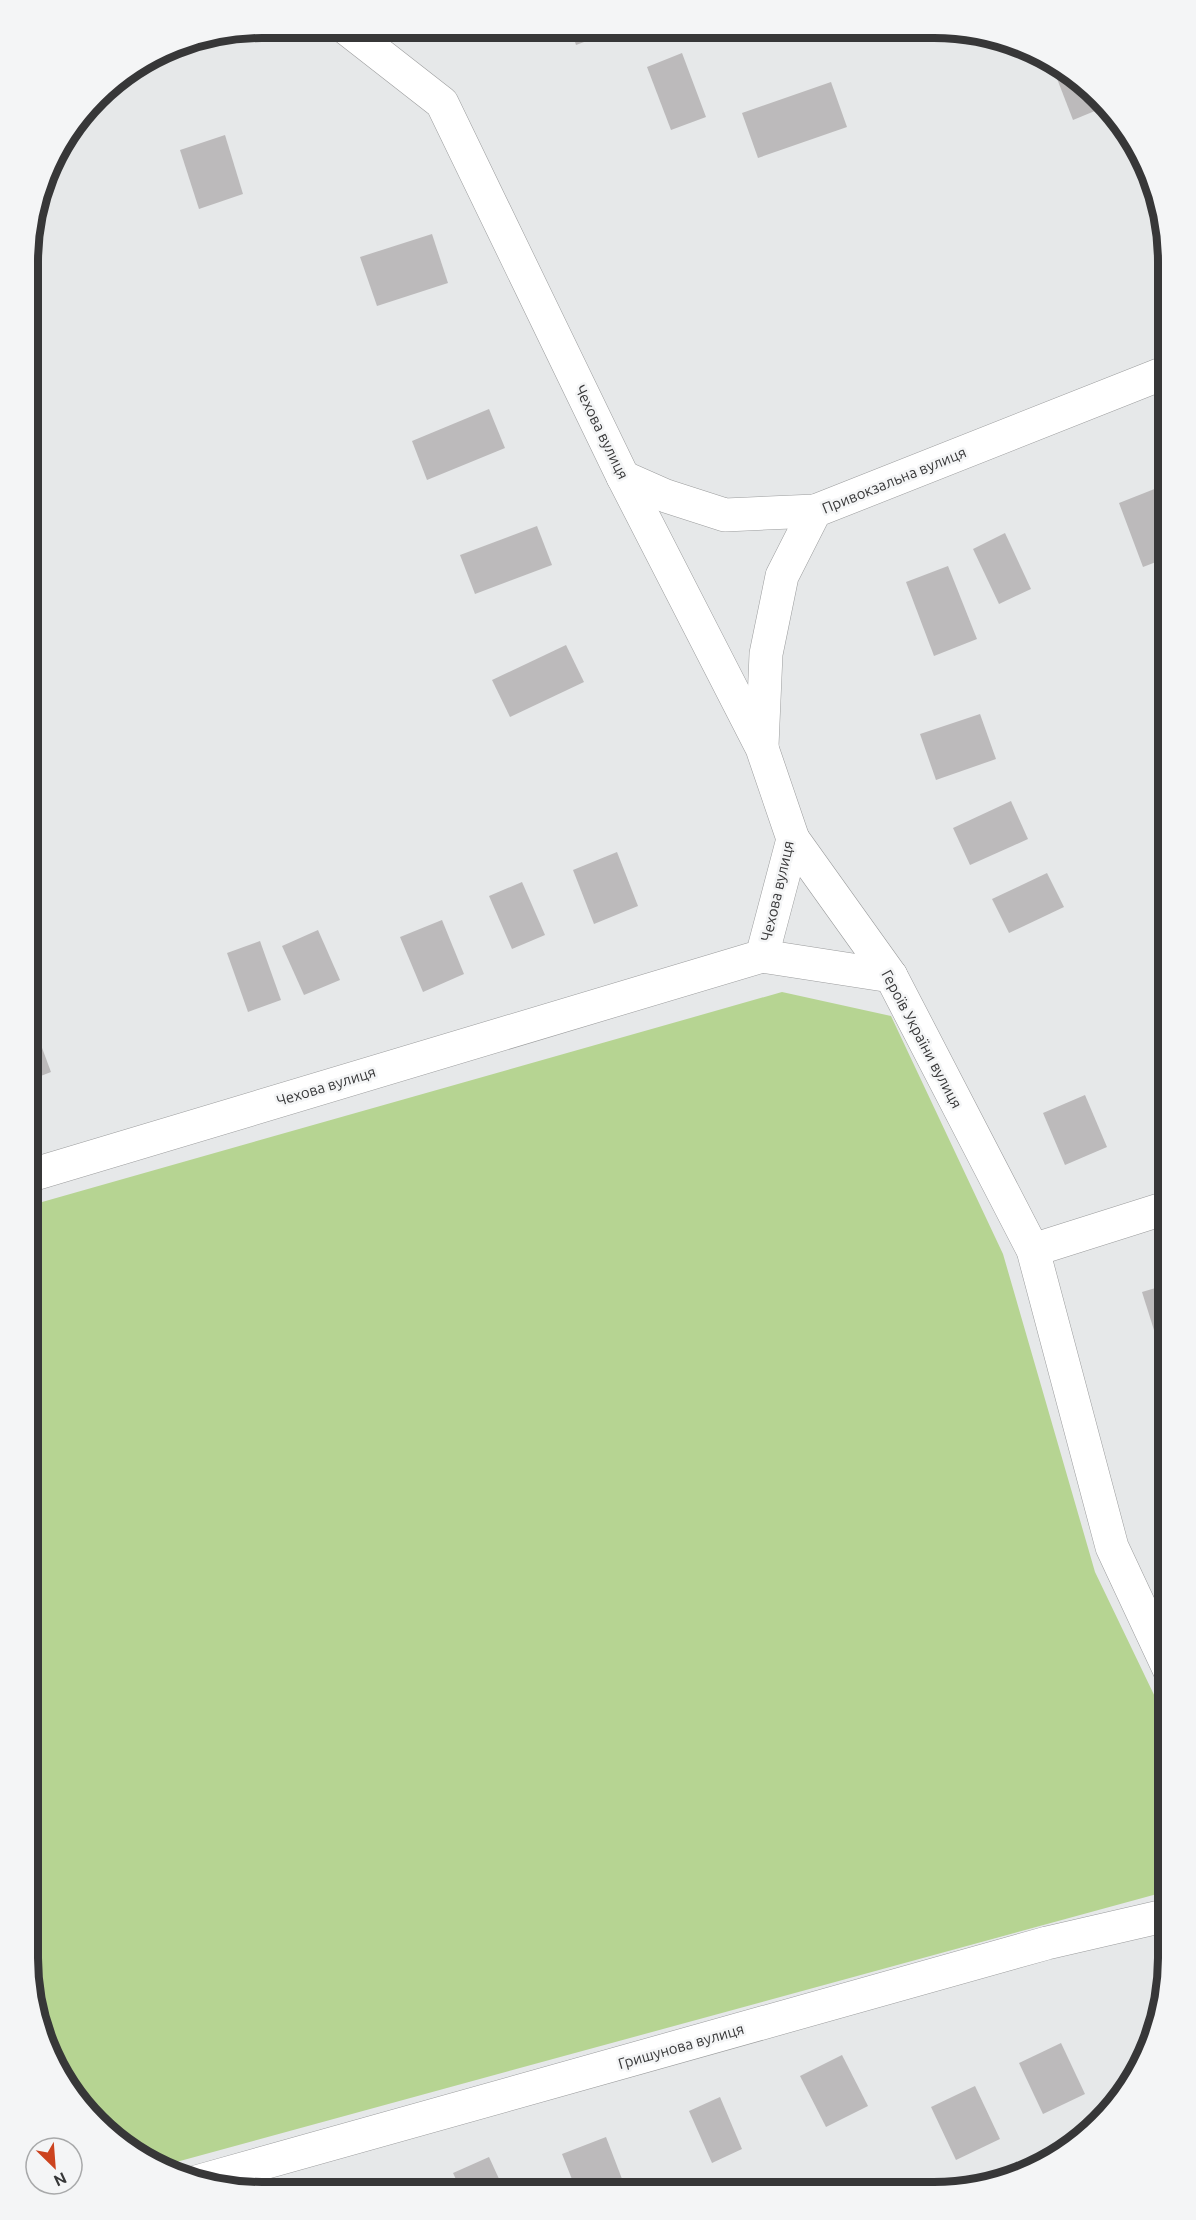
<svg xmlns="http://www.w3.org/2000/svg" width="1196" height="2220" font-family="Ubuntu,sans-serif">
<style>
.green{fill:#b6d492}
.building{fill:#bcbabb}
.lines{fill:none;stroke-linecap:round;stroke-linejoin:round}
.street-casing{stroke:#9b9c9d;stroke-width:34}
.street{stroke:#fff;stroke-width:33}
.labels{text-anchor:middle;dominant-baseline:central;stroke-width:5;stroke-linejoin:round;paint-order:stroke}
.street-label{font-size:15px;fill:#373738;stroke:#f4f5f6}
.rim{fill:none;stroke:#373738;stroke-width:8}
</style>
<rect width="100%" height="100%" fill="#e6e8e9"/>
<polygon class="green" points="782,992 891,1016 1003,1254 1095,1572 1169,1726 1168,1891 158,2167 119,2144 67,2089 40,2034 27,1958 28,1206"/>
<g class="building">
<polygon points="571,29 619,29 576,45"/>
<polygon points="682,53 706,117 671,130 647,67"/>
<polygon points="1049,58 1089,85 1107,106 1073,120"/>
<polygon points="831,82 847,127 758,158 742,113"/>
<polygon points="225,135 243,194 199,209 180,150"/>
<polygon points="432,234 448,283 377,306 360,257"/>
<polygon points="489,409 505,448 427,480 412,441"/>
<polygon points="1162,486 1169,505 1169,557 1143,567 1119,503"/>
<polygon points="537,526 552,565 475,594 460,555"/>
<polygon points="1005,533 1031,589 999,604 973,549"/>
<polygon points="948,566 977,639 934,656 906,582"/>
<polygon points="566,645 584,682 510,717 492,680"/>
<polygon points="980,714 996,759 936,780 920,734"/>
<polygon points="1011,801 1028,839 970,865 953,828"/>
<polygon points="617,852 638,906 594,924 573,870"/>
<polygon points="1047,873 1064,907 1009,933 992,899"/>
<polygon points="522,882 545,935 512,949 489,896"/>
<polygon points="442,920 464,974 423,992 400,937"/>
<polygon points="318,930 340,980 304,995 282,946"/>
<polygon points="260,941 281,1000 248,1012 227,953"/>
<polygon points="28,1010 51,1072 28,1081"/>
<polygon points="1085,1095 1107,1147 1065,1165 1043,1113"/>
<polygon points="1169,1284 1169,1343 1159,1346 1142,1292"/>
<polygon points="1061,2043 1085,2094 1043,2114 1019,2063"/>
<polygon points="842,2055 868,2106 826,2127 800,2076"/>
<polygon points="975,2086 1000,2139 956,2160 931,2107"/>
<polygon points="720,2097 742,2149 712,2163 689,2111"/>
<polygon points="606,2137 627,2192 577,2192 562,2154"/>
<polygon points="489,2157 505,2192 462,2192 453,2173"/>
<polygon points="432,2181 437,2192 407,2191"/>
</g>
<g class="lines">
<g class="street-casing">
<g id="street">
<polyline points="623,477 666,496 725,515 815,511"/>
<polyline points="762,746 766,654 782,576 815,511 1169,371"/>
<polyline points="793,839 891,976 1033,1250 1112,1547 1169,1669"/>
<polyline points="762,956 891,976"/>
<polyline points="28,1176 762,956 793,839 762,748 623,477 442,103 346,28"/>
<polyline points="1033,1250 1169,1207"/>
<polyline points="196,2182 1047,1943 1168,1915"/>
</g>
</g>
<use href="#street" class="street"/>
</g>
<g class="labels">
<g class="street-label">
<text transform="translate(602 432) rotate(64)">Чехова вулиця</text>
<text transform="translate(894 480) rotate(-22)">Привокзальна вулиця</text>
<text transform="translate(777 891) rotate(-77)">Чехова вулиця</text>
<text transform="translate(922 1039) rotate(62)">Героїв України вулиця</text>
<text transform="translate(326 1086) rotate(-17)">Чехова вулиця</text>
<text transform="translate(681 2046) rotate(-16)">Гришунова вулиця</text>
</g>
</g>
<path d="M0 0H1196V2220H0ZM262 38H934A224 224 0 0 1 1158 262V1958A224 224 0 0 1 934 2182H262A224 224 0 0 1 38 1958V262A224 224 0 0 1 262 38Z" fill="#f4f5f6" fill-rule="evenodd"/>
<path class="rim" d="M262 38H934A224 224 0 0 1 1158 262V1958A224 224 0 0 1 934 2182H262A224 224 0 0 1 38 1958V262A224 224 0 0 1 262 38Z"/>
<g transform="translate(54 2166) rotate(155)"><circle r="28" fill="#f4f5f6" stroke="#a8a9aa" stroke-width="1.5"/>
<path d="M0-4.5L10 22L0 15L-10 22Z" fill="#cc431f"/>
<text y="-9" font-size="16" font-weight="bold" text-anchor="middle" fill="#373738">N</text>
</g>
</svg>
